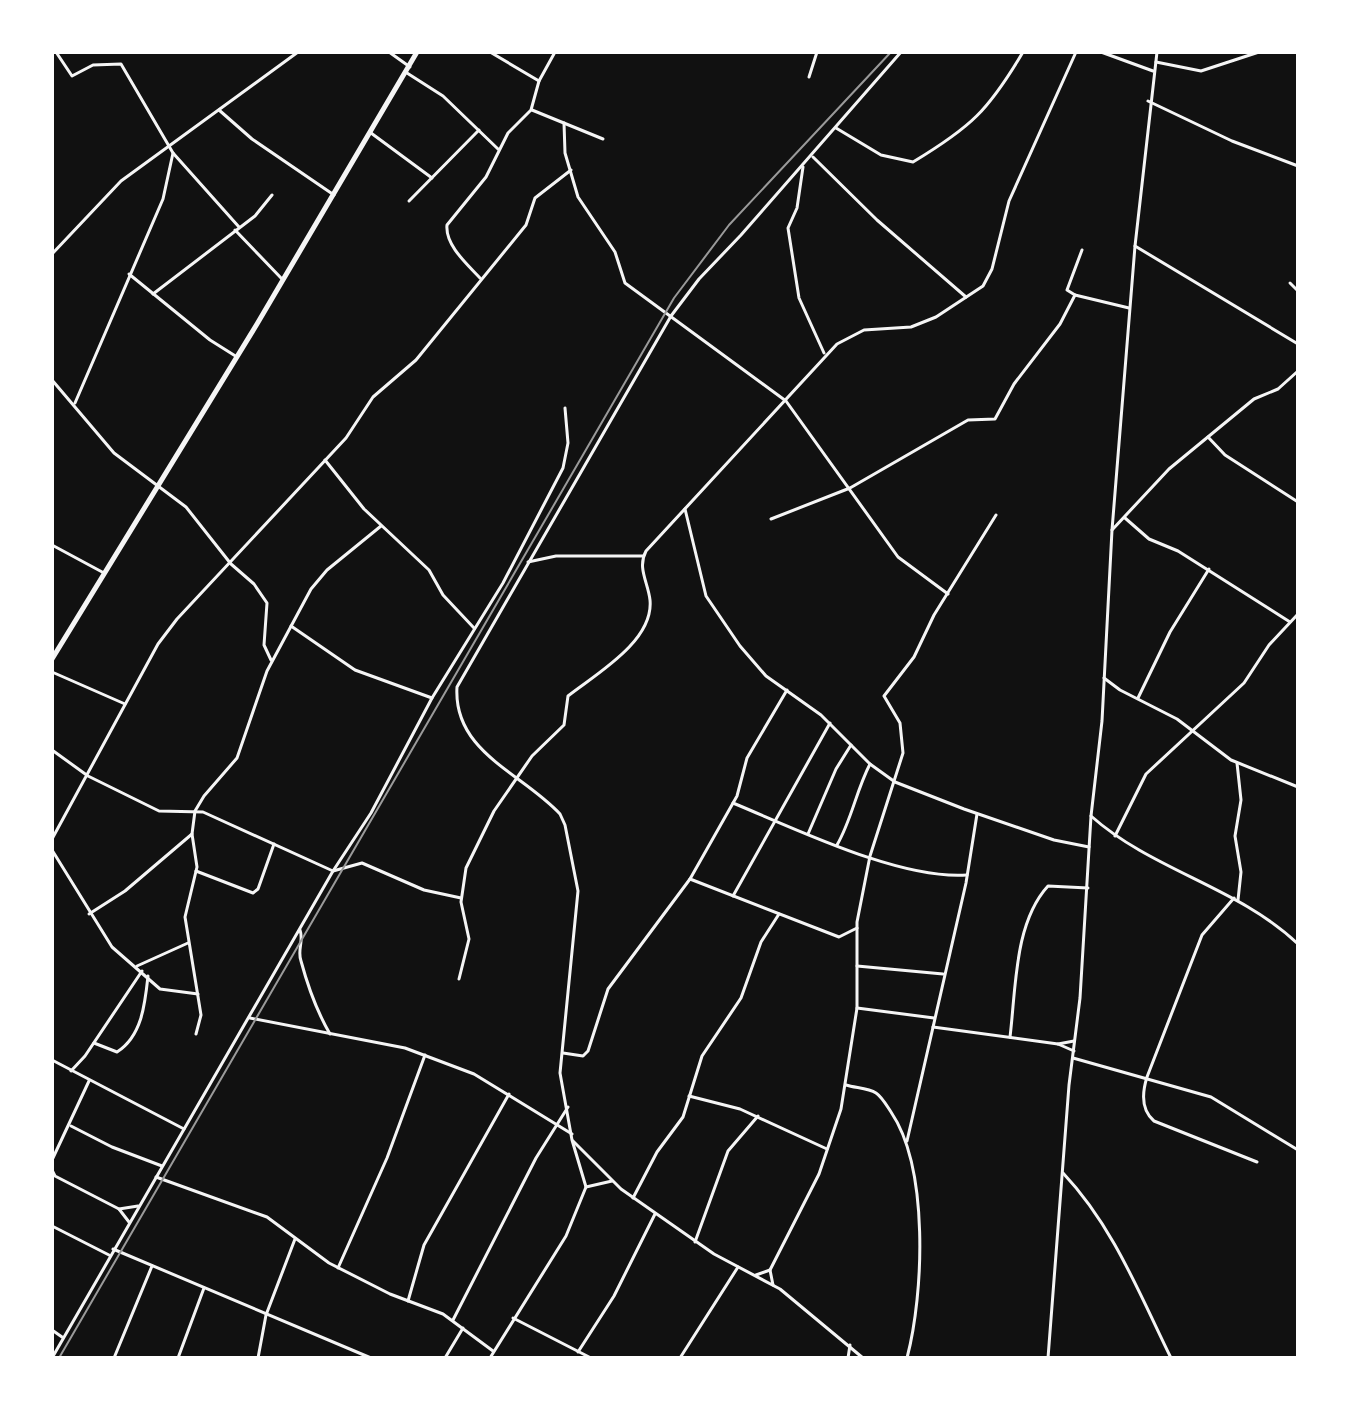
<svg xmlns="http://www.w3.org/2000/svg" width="1350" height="1410" font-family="Inter,sans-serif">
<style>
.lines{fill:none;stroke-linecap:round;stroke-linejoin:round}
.minor{stroke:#f5f5f5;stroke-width:3}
.primary{stroke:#f5f5f5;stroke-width:5}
.rail{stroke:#9a9a9a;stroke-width:2}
</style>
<rect width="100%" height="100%" fill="#111"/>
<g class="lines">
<g class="minor">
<polyline points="56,52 72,76 93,65 121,64 173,153 163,199 75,403"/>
<polyline points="389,52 410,67"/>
<polyline points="490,52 539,81"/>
<polyline points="1101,52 1153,71"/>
<polyline points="1156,62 1201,71 1259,52"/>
<polyline points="407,73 443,96 498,149"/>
<polyline points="809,77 817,52"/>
<polyline points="1148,101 1232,141 1298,166"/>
<polyline points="219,110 252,139 334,195"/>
<polyline points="532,110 603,139"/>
<polyline points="564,123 565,153 578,197 615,252 625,283 786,401 898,557 948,594"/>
<path d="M836 128 881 155 913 162C971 127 988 111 1023 52"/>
<polyline points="371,133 432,178"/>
<polyline points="173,153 239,227"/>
<polyline points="813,157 877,220 966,297"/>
<polyline points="803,167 797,208 788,228 799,298 824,353"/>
<polyline points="409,201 479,130"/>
<polyline points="235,230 282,279"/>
<polyline points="1135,246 1298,344"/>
<polyline points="52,254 121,181 298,52"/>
<polyline points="129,274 210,340 237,357"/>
<path d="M480 278C467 264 445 245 447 225L486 177 508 133 531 110 539 81 555 52"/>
<polyline points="1290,283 1298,291"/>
<polyline points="153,294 255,216 272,195"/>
<polyline points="1075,295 1129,308"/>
<polyline points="52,380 114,453 186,507 231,564 254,584 267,603 264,645 271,660"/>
<polyline points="1208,437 1225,455 1298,502"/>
<polyline points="325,460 364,509 429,570 443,595 474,628"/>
<polyline points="685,509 706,596 740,646 766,676 821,715 870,764 895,782 964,809 1054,840 1089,847"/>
<polyline points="1125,518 1149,539 1178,551 1290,622"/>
<polyline points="771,519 850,488 968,420 995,419 1014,384 1060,324 1075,295 1067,290 1082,250"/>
<polyline points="1112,530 1169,469 1254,399 1278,389 1298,371"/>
<polyline points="52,545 104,573"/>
<polyline points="528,562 556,556 643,556"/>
<polyline points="291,626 355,670 432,698"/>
<polyline points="52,672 125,704"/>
<polyline points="1104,678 1120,690 1177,719 1231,760 1298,787"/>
<polyline points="1138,698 1170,632 1209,569"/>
<polyline points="52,750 88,776 159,811 203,812 333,871 362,863 424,890 461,898"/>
<polyline points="1237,763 1241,800 1235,836 1241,872 1238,900"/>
<path d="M733 803C796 829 900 880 967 875"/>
<path d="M1091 816C1153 871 1238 887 1298 944"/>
<polyline points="808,834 836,769 851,745"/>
<polyline points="1115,836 1146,774 1244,683 1269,645 1298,614"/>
<polyline points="52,839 158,644 177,619 346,438 373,397 416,360 526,225 535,198 571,170"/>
<path d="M837 845C852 819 856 791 870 764"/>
<polyline points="52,850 112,947 160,989 198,994"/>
<polyline points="196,871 253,893 258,889 274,844"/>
<polyline points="690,879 839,937 857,928"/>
<polyline points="733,896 830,723"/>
<path d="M1234 898 1202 935 1147 1077C1142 1093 1141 1110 1154 1121L1257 1162"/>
<polyline points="89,914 125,891 192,834"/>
<path d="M300 930C304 941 297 950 301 961 308 987 316 1010 330 1034"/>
<polyline points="137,966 188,943"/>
<polyline points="857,966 943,974"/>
<path d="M459 979 469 939 461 902 466 868 494 811 532 756 564 725 568 696C596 674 654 641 650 600 648 582 637 568 646 551L837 344 864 330 911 327 936 317 983 286 992 269 1009 201 1076 52"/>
<polyline points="857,1008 934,1018"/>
<polyline points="250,1018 405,1048 474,1074 572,1134"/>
<polyline points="933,1027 1058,1044 1074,1051"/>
<polyline points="196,1034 201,1015 185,917 197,867 192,834 195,811 204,796 237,758 267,671 311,589 327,570 381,526"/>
<path d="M1010 1037C1016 989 1014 923 1048 886L1088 888"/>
<path d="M94 1043 117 1052C142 1036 145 1004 148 976"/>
<polyline points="1058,1044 1074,1041"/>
<polyline points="563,1053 583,1056 588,1051 608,989 690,879 737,796 747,758 787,690"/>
<polyline points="1073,1058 1211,1097 1298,1150"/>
<polyline points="52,1060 184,1129"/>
<polyline points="71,1071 85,1056 142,971"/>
<path d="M846 1085C855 1088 868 1088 876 1093 882 1097 887 1106 891 1112 929 1168 924 1293 907 1358"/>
<polyline points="689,1096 740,1109 827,1149"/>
<polyline points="71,1126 112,1147 162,1166"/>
<polyline points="573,1141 621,1189 714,1254 780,1289 863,1358"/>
<polyline points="907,1141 966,883 977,814"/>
<polyline points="52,1160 89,1081"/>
<polyline points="52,1170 55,1176 119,1209 129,1222"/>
<path d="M1063 1173C1113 1226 1139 1293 1171 1358"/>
<polyline points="156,1177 267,1217 329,1263 390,1294 443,1314 493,1351"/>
<polyline points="586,1187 612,1181"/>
<polyline points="633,1198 657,1152 683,1117 702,1056 741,998 761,942 779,914"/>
<polyline points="119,1209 138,1206"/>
<polyline points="52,1226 109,1255"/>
<polyline points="695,1242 728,1151 758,1116"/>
<polyline points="113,1249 371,1358"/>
<polyline points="338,1268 387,1158 425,1055"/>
<polyline points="756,1275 770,1270"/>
<polyline points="773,1285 770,1270 819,1174 841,1109 857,1008 857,922 870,856 903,753 900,723 884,696 914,657 934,615 996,515"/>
<polyline points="408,1301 424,1245 509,1094"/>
<polyline points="513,1318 591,1358"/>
<polyline points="453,1320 536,1158 568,1107"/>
<polyline points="52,1330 62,1337"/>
<polyline points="578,1352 614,1296 655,1214"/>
<polyline points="52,1358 333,871 371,813 432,698 503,583 563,468 568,443 565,408"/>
<polyline points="114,1358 152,1266"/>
<polyline points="178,1358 204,1288"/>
<polyline points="258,1358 266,1315 295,1239"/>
<polyline points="445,1358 463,1328"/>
<path d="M490 1358 566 1236 586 1187 572 1140 560 1073 578 891 565 825 560 814C522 773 453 752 457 687L671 316 699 279 741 235 901 52"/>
<polyline points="680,1358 738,1267"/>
<polyline points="848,1358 850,1345"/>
<polyline points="1048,1358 1069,1085 1080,998 1091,816 1102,721 1112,530 1135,246 1157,52"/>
</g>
<polyline class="primary" points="52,659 257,324 417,52"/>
<polyline class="rail" points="59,1358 674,298 729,225 891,52"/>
</g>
<rect width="1350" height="1410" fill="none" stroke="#ffffff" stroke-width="108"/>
</svg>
